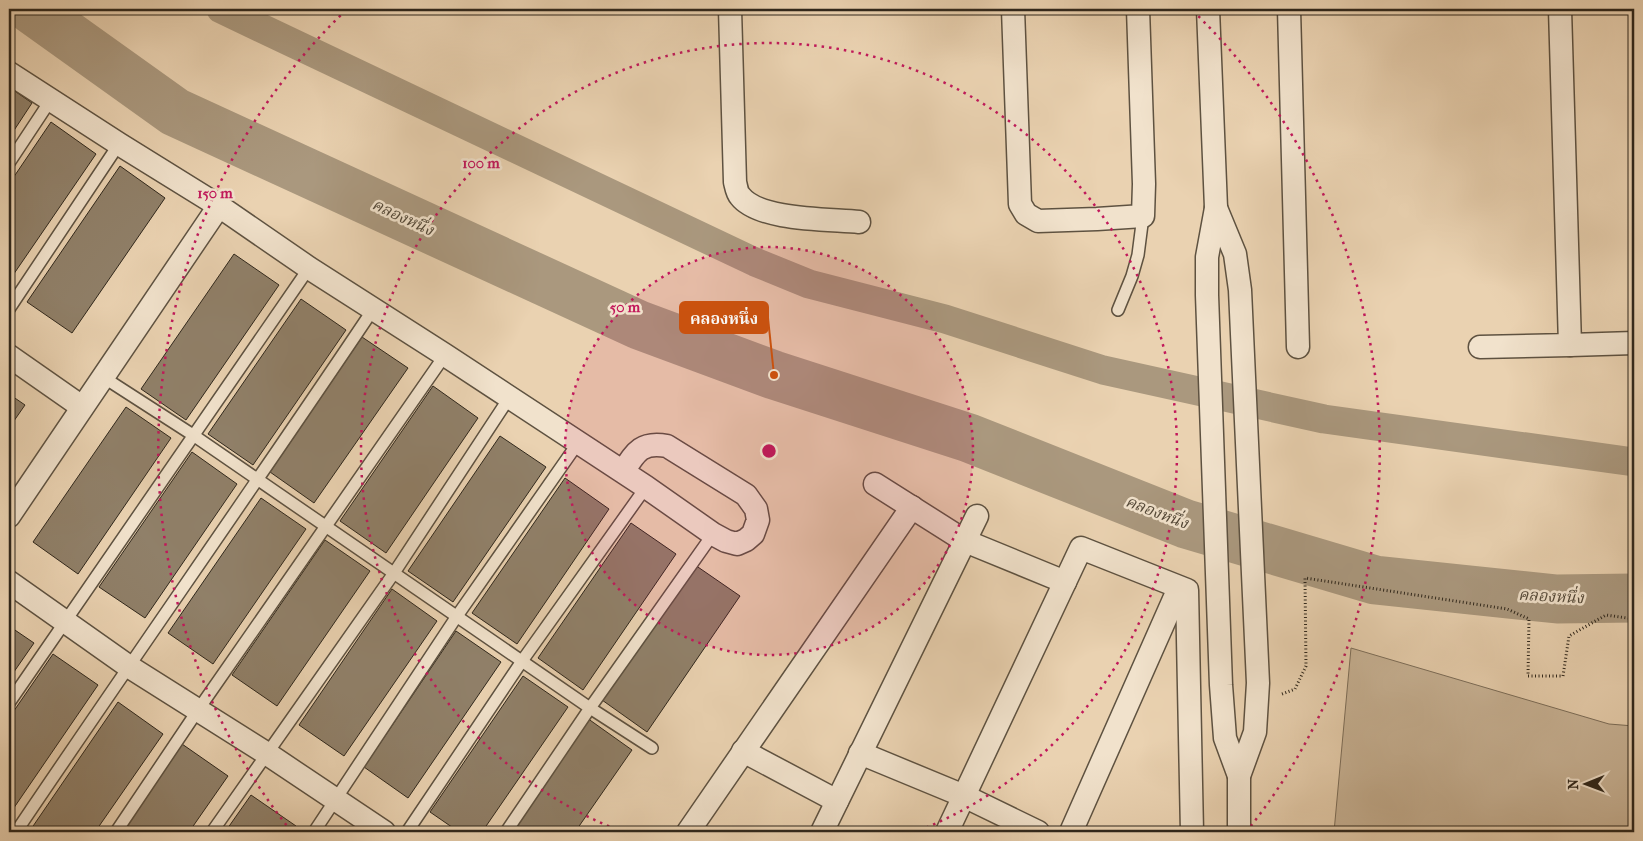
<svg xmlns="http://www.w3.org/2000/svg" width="1643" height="841" font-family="'IM FELL French Canon','Noto Serif Thai',serif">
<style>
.green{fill:#cab598;stroke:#7c6e5a}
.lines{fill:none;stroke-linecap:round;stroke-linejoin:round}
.canal{stroke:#aa987e;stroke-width:29}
.river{stroke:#aa987e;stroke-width:49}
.building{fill:#908069;stroke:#2f271c}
.lane-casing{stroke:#5e5241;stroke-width:14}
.street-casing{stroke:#5e5241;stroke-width:25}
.path{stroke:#2f271c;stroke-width:3;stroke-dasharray:1 2.5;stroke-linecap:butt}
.lane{stroke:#f1e2cc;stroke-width:11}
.street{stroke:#f1e2cc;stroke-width:22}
.ring{fill:none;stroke:#c2185b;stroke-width:2.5;stroke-dasharray:2.5 5}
.labels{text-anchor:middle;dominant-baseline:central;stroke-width:5;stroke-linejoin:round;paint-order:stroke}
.water-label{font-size:16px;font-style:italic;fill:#544939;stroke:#f1e2cc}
.centre{fill:#c2185b;stroke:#f1e2cc;stroke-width:2.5}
.ring-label{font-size:15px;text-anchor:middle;font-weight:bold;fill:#c2185b;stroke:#f1e2cc;stroke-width:5;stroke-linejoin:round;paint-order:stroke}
.leader{fill:none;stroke:#cc520e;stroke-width:2}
.callout-dot{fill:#cc520e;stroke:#f1e2cc;stroke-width:2}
.callout{fill:#cc520e;stroke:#cc520e;stroke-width:2}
.callout-label{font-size:16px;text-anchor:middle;font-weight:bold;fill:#fff}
</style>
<rect width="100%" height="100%" fill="#ead2b1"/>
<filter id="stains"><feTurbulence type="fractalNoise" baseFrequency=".004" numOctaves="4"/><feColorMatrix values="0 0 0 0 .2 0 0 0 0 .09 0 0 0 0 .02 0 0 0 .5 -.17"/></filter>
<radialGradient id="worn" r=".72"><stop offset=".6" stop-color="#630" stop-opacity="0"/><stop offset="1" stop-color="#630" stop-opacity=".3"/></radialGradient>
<polygon class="green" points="1351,648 1609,724 1634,726 1634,832 1334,832"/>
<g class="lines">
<polyline class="canal" points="221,9 755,262 809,284 945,319 1103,370 1324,419 1634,462"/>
<polyline class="river" points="31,9 175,112 639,325 774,375 969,438 1186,524 1375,580 1557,599 1634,598"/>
</g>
<g class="building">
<polygon points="9,87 32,103 9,138"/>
<polygon points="51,122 96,154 9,281 9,184"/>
<polygon points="120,166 165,198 72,333 27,302"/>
<polygon points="234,254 279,285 186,420 141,389"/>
<polygon points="301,299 346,330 253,465 208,434"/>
<polygon points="362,337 408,368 314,503 270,472"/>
<polygon points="433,386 478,418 386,553 340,521"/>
<polygon points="9,394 25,405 9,428"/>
<polygon points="126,407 171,438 78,574 33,542"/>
<polygon points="500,436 546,467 453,602 408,571"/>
<polygon points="192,452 237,484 145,618 99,587"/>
<polygon points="565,478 609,509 517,644 472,613"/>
<polygon points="261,498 306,529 213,664 168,633"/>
<polygon points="631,523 676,554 583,690 538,658"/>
<polygon points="325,540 370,571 277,706 232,675"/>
<polygon points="695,565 740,596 647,732 602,700"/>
<polygon points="392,589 437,621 344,756 299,725"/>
<polygon points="9,626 34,643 9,679"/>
<polygon points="456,631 501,662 408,798 364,767"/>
<polygon points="53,654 98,685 9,815 9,718"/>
<polygon points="523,676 568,707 482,832 459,832 430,812"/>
<polygon points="118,702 163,734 95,832 29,832"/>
<polygon points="587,718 632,750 575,832 509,832"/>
<polygon points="182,744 228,776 189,832 122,832"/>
<polygon points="251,795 296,826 291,832 225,832"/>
</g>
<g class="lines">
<g class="lane-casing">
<g id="lane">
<polyline points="9,163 50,101"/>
<polyline points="9,309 119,144"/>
<polyline points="1118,310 1132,276 1138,255 1143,216"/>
<polyline points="103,377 193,435 590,708 652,748"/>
<polyline points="9,703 309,268"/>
<path d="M16 832C134 657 256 484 374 308"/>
<polyline points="116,832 198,710 445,355"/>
<polyline points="212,832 394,573 509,398"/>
<polyline points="314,832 457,616 578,443"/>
<polyline points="407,832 522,661 646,487"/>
<polyline points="506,832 590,708 713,534"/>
</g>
</g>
<g class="street-casing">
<g id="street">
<path d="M730 9 735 182C736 186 737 193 740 196 759 221 830 219 859 222"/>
<polyline points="1013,9 1020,204 1026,214 1038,221 1097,219 1143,216 1144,184 1138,9"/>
<polyline points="1208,9 1216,208 1207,257 1207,295 1221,685 1225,738 1239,776"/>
<polyline points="1289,9 1298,347"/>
<polyline points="9,73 119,144 219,206"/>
<polyline points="1216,208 1235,254 1240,290 1258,683 1255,732 1239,776 1239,832"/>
<polyline points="1570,345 1634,343"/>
<polyline points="1480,347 1570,345 1560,9"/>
<polyline points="9,356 82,407"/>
<polyline points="875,484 965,541 1065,582"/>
<path d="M9 516 219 206 309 268 445 355 646 487 713 534 726 541 737 544 746 540 753 534 758 520 756 509 746 495 667 446C641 441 635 453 623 472"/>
<polyline points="9,582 128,666 266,753 384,832"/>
<polyline points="743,751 837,801"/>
<polyline points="860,753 964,796 1038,832"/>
<polyline points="688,832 912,507"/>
<polyline points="822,832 977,516"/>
<polyline points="947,832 1081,548 1187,590 1192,832"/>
<polyline points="1071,832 1179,588"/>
</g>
</g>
<polyline class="path" points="1282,694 1295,689 1306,666 1305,578 1507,609 1529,619 1528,676 1563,676 1569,636 1606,615 1634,619"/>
<use href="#lane" class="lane"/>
<use href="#street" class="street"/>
</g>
<circle cx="769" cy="451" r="204" fill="#c2185b" fill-opacity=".12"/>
<g class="ring">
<circle cx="769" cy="451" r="204"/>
<path d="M623 832A408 408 0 1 1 915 832"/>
<path d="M291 831A611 611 0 0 1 345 11M1193 11A611 611 0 0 1 1247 831"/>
</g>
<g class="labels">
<g class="water-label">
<text transform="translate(403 217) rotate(25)">คลองหนึ่ง</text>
<text transform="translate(1157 512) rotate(21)">คลองหนึ่ง</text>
<text transform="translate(1551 596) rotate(3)">คลองหนึ่ง</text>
</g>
</g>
<circle cx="769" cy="451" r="8" class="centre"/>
<g class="ring-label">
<text x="481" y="168">100 m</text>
<text x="215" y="198">150 m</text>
<text x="625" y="312">50 m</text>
</g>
<path class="leader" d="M774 375L768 318"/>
<circle class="callout-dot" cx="774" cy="375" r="5"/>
<rect class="callout" x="680" y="302" width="88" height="31" rx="5"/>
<g class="callout-label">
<text x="724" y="324">คลองหนึ่ง</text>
</g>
<rect width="1643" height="841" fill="none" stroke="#ead2b1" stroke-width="30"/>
<rect x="10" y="10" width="1623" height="821" fill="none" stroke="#2f271c" stroke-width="2.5"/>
<rect x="15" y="15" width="1613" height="811" fill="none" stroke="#2f271c"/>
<g transform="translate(1586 784) rotate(269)" stroke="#f1e2cc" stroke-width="4" paint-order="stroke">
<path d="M0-4L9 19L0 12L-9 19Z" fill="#2f271c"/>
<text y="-8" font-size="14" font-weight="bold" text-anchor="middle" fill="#2f271c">N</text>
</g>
<rect width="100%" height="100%" filter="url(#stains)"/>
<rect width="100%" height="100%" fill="url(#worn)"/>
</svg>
